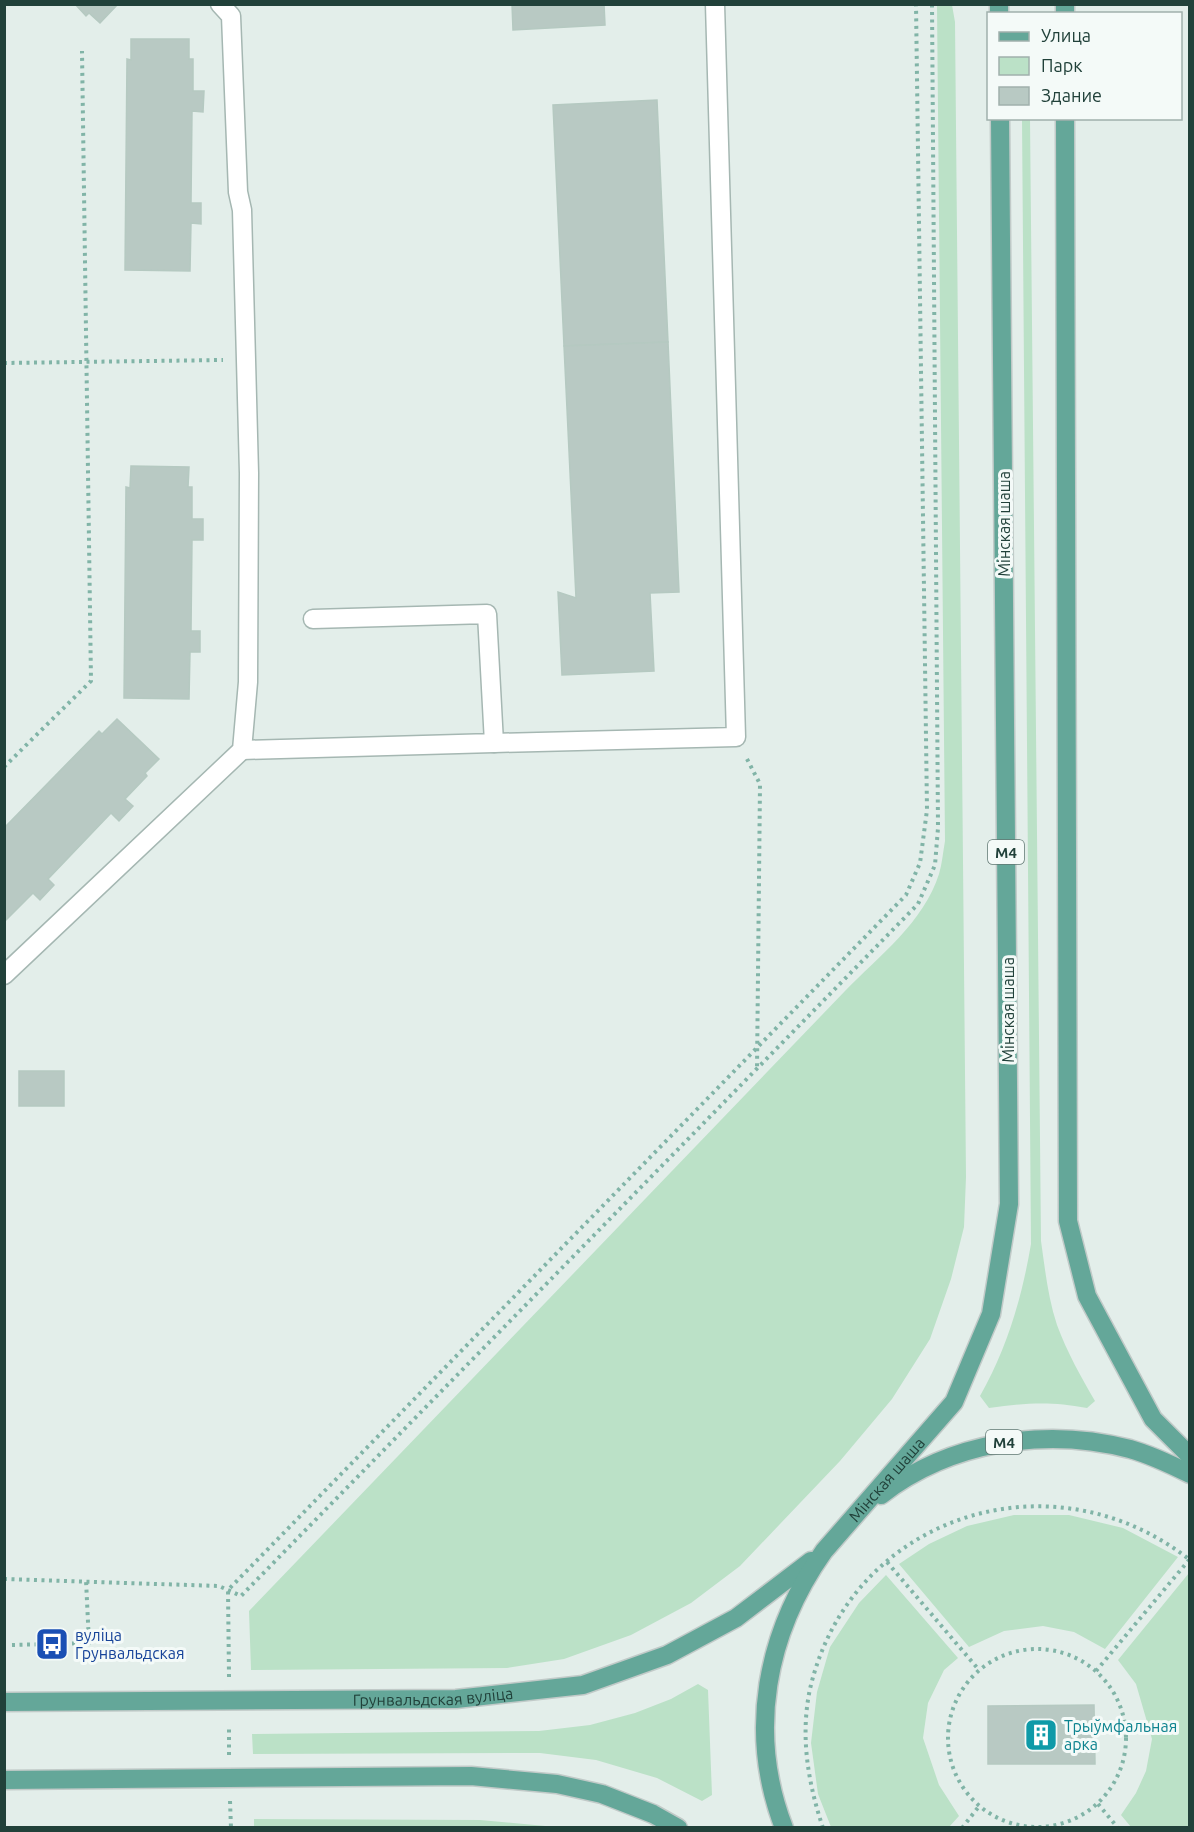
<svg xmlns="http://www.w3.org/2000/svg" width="1194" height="1832" font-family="Ubuntu,sans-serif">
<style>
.green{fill:#bbe1c7}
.building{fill:#b8c9c3;stroke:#b5c9c1;stroke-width:1.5}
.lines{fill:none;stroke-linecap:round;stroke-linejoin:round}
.minor-casing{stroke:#a5b7b2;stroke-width:21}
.major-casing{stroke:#c1cac8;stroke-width:21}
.path{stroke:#81b4a7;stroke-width:4;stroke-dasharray:3 4.5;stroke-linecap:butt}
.minor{stroke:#fff;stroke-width:18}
.major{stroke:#64a799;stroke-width:18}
.labels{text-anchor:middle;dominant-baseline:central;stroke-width:6;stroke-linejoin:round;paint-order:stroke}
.shield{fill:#f4faf8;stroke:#607873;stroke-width:1.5}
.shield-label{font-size:15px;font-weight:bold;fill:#21413a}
.street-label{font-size:16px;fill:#21413a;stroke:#f4faf8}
.transit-label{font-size:16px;fill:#164399;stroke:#f4faf8;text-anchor:start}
.culture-label{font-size:16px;fill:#0d838f;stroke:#f4faf8;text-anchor:start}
</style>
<rect width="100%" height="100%" fill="#e3eeea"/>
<g class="green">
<path d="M937 5H952L955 22 966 1177 964 1227 951 1279 930 1339 892 1399 840 1461 740 1566 691 1603 631 1635 564 1659 507 1668 251 1670 249 1611 845 991C879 956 924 922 939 874 942 864 943 852 945 841Z"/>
<path d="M1030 119 1041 1241C1045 1269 1048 1298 1057 1325 1067 1352 1081 1377 1095 1401L1087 1408C1050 1401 1026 1403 989 1408L980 1396C1007 1349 1022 1297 1031 1244L1022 119Z"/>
<polygon points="1014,1515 1069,1515 1123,1528 1178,1557 1105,1649 1074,1632 1043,1626 1004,1631 969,1647 899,1564 929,1544 967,1526"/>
<polygon points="1189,1573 1189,1827 1131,1827 1121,1815 1136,1793 1146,1771 1152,1739 1136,1684 1118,1660"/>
<polygon points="886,1575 958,1658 944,1670 928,1703 923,1738 939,1785 959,1816 949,1827 831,1827 818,1794 811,1743 817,1692 830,1647 859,1603"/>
<polygon points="698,1684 708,1690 712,1795 702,1801 657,1778 596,1760 540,1753 253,1754 252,1734 539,1731 590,1725 635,1713 671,1699"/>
<polygon points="254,1819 480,1820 556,1827 254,1828"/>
</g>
<g class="building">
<polygon points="75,4 118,4 100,23 89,13 86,16"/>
<polygon points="512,4 604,4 605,25 513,30"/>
<polygon points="131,39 189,39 189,59 193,59 193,91 204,91 203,112 192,111 191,203 201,203 201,224 191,223 190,271 125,270 127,59 131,60"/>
<polygon points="657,100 668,342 564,346 553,105"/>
<polygon points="668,342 679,592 650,593 654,671 562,675 558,592 576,598 564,346"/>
<polygon points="131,466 189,467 188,487 192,487 192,519 203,519 203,540 192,540 191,631 200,631 200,652 190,652 189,699 124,698 126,487 130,488"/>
<polygon points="117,719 159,759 145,773 147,776 125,799 133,806 119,821 111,813 48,879 54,885 40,900 33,893 4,922 4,828 99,731 102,734"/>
<rect x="19" y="1071" width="45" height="35"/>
<polygon points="1094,1705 1095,1764 988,1764 988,1706"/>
</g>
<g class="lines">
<g class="minor-casing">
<g id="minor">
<polyline points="494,743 736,737 715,4"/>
<polyline points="242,750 494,743 487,614 313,619"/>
<polyline points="4,975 242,750 248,682 249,473 242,210 238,192 231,16 220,4"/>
</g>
</g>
<g class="major-casing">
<g id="major">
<polyline points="999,4 999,14"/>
<polyline points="1065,4 1065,14"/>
<polyline points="1065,118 1068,1221 1087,1296 1153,1419 1190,1456"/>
<path d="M881 1495C951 1441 1046 1427 1130 1449 1151 1455 1170 1464 1190 1474"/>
<path id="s1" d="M4 1702 456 1699 583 1685 667 1655 736 1618 811 1561"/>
<polyline points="4,1780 471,1776 557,1784 602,1794 653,1814 678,1828"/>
<path id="s2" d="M784 1828C747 1732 766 1633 824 1551L954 1402 991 1314 1009 1204 1000 118"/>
</g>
</g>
<g class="path">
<polyline points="4,363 223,360"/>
<polyline points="747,759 760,784 757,1069"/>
<polyline points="4,767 91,681 82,51"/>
<polyline points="887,1562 979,1670"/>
<polyline points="4,1579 219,1586 241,1596 918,904 935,865 938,828 932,4"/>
<polyline points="12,1645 89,1643 86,1580"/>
<circle cx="1037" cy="1738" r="89"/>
<polyline points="1096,1671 1189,1560"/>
<polyline points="229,1677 228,1590 906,895 920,863 927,810 916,4"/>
<polyline points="229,1755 229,1726"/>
<polyline points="230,1801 231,1828"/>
<polyline points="1098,1804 1118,1828"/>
<path d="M823 1828C808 1783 800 1736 810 1689 850 1515 1052 1451 1190 1560"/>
<polyline points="962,1828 980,1805"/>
</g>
<use href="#minor" class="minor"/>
<use href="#major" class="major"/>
</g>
<defs>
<g id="bus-square" transform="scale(1.725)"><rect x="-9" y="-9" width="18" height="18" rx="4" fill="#1a4fb4" stroke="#f4faf8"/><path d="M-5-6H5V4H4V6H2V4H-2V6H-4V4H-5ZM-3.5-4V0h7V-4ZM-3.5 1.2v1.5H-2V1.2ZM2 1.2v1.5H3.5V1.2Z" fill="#fff"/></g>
<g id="building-square" transform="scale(1.725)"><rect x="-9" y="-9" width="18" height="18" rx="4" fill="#0f9aa8" stroke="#f4faf8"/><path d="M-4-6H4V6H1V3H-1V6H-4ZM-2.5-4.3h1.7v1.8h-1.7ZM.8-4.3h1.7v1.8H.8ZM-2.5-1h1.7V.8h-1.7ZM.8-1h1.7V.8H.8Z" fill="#fff"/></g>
</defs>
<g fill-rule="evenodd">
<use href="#bus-square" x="52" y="1644"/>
<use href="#building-square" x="1041" y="1735"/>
</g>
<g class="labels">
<g class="shield">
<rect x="988" y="840" width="36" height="24" rx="4.5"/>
<rect x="986" y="1430" width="36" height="24" rx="4.5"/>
</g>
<g class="shield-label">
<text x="1006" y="852">М4</text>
<text x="1004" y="1442">М4</text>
</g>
<g class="street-label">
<text transform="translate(1004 524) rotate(-90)">Мінская шаша</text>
<text transform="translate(1008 1010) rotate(-90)">Мінская шаша</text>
<text stroke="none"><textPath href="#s2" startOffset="387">Мінская шаша</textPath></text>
<text stroke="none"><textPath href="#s1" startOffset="429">Грунвальдская вуліца</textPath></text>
</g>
<g class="transit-label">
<text x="75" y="1635">вуліца<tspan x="75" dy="18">Грунвальдская</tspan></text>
</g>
<g class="culture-label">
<text x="1064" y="1726">Трыўмфальная<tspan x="1064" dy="18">арка</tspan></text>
</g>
</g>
<rect width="1194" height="1832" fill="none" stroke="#21413a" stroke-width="12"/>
<rect x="987" y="12" width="195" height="108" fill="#f4faf8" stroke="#a0b0ac" stroke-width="1.5"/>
<rect x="999" y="32" width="30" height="9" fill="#64a799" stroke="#a0b0ac" stroke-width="1.5"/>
<text x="1041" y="42" font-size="18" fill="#21413a">Улица</text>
<rect x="999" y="57" width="30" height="18" fill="#bbe1c7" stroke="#a0b0ac" stroke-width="1.5"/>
<text x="1041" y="72" font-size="18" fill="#21413a">Парк</text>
<rect x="999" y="87" width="30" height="18" fill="#b8c9c3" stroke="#a0b0ac" stroke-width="1.5"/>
<text x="1041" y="102" font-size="18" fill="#21413a">Здание</text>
</svg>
